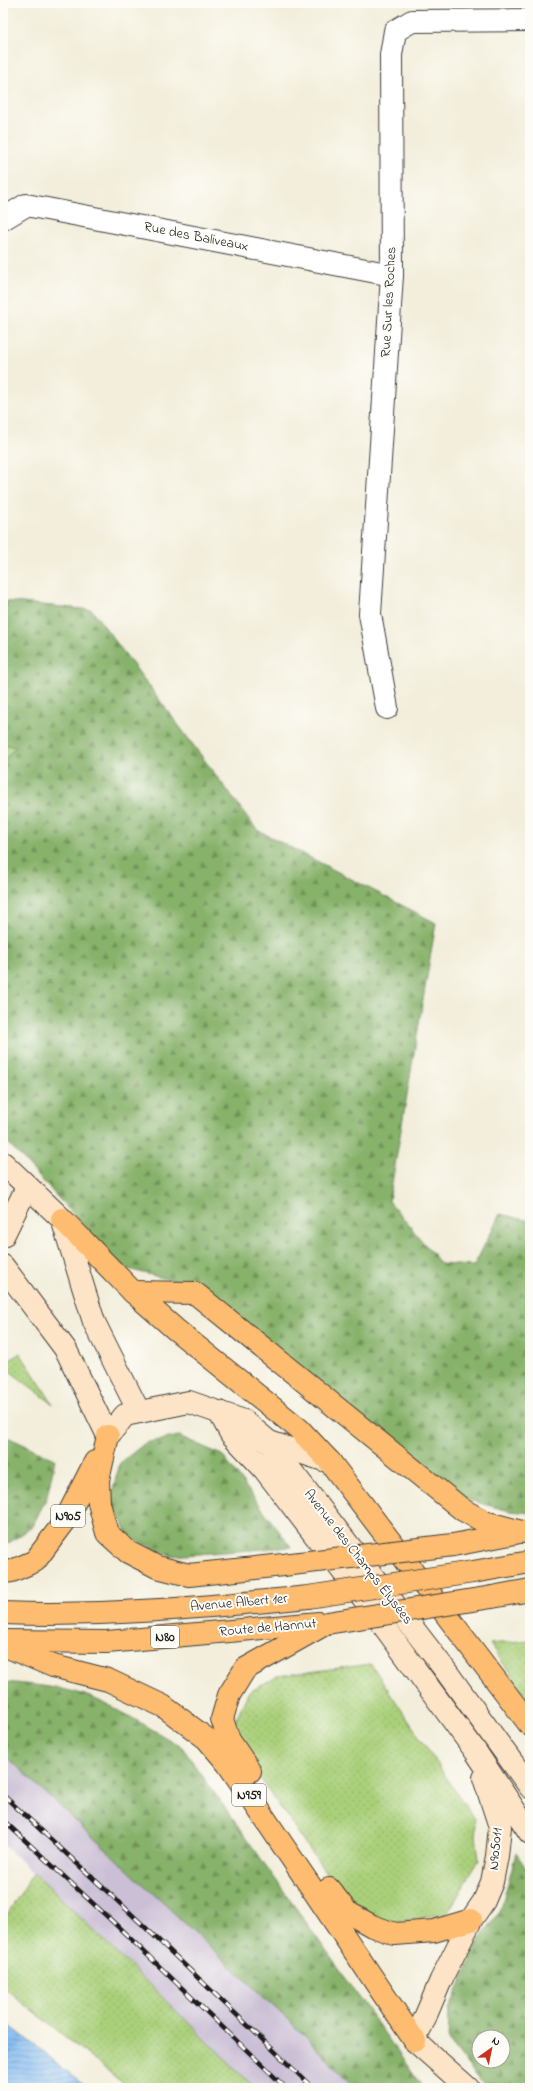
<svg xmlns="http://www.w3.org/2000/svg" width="533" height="2091" font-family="'Indie Flower',sans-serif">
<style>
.railway{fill:#cbbfd5}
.grass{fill:url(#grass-dots);stroke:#63764b}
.forest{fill:url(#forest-firs);stroke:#526743;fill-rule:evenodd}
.water{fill:url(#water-rules);stroke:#4d6a86}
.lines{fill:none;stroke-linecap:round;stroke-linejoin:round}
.street-casing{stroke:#3c3c39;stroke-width:24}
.secondary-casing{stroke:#3c3c39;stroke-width:24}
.primary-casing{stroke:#3c3c39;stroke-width:24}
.street{stroke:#fff;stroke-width:22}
.secondary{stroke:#fee4c6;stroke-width:22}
.primary{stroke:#fdbc70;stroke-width:22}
.rail-casing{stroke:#1c1c1c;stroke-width:4.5}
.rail{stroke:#fdfcf7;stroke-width:3;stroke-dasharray:9;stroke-linecap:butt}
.primary-bridge-casing{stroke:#3c3c39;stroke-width:24;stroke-linecap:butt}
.primary-bridge{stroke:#fdbc70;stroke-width:22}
.labels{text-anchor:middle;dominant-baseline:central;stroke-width:4;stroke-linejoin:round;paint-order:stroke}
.shield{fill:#fdfcf7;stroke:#605f5e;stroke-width:1}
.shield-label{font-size:13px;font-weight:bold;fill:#1c1c1c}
.street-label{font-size:14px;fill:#1c1c1c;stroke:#fdfcf7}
</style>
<defs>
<pattern id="grass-dots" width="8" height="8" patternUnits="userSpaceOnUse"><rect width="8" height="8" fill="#aad07a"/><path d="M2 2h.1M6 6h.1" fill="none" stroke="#92b269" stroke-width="1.8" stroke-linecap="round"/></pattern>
<pattern id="forest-firs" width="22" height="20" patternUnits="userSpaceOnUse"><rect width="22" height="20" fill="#87b26a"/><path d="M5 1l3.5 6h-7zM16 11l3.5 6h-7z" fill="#6e9056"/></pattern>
<pattern id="water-rules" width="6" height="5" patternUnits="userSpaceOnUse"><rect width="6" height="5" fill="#7eb8ef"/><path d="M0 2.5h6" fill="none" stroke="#6695c1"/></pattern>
</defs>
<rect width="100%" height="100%" fill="#fdfcf7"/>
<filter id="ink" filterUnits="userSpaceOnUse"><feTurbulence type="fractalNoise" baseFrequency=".025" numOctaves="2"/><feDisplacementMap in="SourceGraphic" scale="8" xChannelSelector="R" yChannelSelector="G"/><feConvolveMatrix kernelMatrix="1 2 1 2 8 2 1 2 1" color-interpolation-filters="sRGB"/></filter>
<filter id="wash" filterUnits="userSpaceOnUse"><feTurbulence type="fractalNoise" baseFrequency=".012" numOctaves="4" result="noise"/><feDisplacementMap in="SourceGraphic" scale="16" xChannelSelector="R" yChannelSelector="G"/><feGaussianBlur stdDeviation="0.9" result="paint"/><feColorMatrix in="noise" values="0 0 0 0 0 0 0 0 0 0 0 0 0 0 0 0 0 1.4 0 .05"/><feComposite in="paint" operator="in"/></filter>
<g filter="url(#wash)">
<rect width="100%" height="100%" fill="#f3eedb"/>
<polygon class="railway" points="3,1753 302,2033 355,2088 255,2088 3,1844"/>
<g class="grass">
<polygon points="3,744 16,747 3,761"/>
<path d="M20 1353 53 1404 7 1369 3 1373C3 1362 12 1359 20 1353Z"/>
<polygon points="530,1640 530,1702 490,1644"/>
<polygon points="371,1664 474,1819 479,1860 447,1914 386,1924 345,1900 244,1755 234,1723 248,1693 277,1676"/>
<polygon points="34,1872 255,2088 129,2088 3,1987 3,1921"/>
</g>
<g class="forest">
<polygon points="3,601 92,610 257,830 436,923 389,1201 441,1264 474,1266 500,1214 530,1221 530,1513 510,1511 464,1499 197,1287 121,1267 3,1137 3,761 16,747 3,744"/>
<polygon points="3,1435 55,1459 47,1497 32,1527 3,1547"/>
<polygon points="179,1436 222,1455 291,1547 171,1556 131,1538 110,1500 120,1463 145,1443"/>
<path d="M3 1682C27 1684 62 1687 85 1695 119 1708 151 1729 182 1747L423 2088H355L302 2033 3 1753Z"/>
<path d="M516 1853 530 1874V2088H486L448 2040 449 2010 479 1940 501 1909ZM479 2037H503V2061H479Z"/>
</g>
<polygon class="water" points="3,2020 88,2088 3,2088"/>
</g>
<g filter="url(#ink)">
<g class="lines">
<g class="street-casing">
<g id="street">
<polyline points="3,219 26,205 392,275"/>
<polyline points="387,708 370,614 392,275 391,55 395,31 412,21 530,20"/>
</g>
</g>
<g class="secondary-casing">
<g id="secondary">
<polyline points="3,1163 62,1219 94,1322 139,1412"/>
<polyline points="3,1236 27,1187"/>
<polyline points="3,1266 66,1350 108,1436 125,1415 189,1402 244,1421 269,1442 443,1667 530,1787"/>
<polyline points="219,1412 231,1434 264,1469 364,1599 476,1752 530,1833"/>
<polyline points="269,1442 330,1462"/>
<polyline points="415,2041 441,1980 471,1920 484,1901 492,1882 497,1856 500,1827 484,1778"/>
<polyline points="415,2041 468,2088"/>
</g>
</g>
<g class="primary-casing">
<g id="primary">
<polyline points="62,1219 133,1292 175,1329 299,1429 330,1462 530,1725"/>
<polyline points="133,1292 195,1293 463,1510 485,1522 522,1532"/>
<polyline points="108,1436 98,1480 99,1503 107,1533 128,1552 157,1567 189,1575 283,1565"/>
<polyline points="453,1545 515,1533"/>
<polyline points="3,1572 12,1571 35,1561 65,1521 95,1462"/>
<polyline points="473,1572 530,1562"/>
<polyline points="492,1597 530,1590"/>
<path d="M3 1613C105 1617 206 1607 308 1597"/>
<polyline points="4,1641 107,1642 319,1623"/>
<polyline points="3,1645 53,1666 108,1680 163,1706 207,1739 228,1764 415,2041"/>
<polyline points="250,1771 229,1740 222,1719 229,1695 245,1669 327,1623"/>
<polyline points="329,1889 347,1912 372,1926 395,1934 434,1931 471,1920"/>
</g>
</g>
<use href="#street" class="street"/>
<use href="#secondary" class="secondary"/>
<use href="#primary" class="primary"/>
<g class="rail-casing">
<g id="rail">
<polyline points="3,1795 124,1907 313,2088"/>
<polyline points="3,1820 112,1921 286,2088"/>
</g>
</g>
<use href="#rail" class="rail"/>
<g class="primary-bridge-casing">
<g id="primary-bridge">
<polyline points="283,1565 453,1545"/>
<polyline points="308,1597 473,1572"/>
<polyline points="327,1623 492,1597"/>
</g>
</g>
<use href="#primary-bridge" class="primary-bridge"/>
</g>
</g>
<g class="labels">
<g class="shield">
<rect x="51" y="1505" width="34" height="22" rx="3"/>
<rect x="151" y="1626" width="28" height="22" rx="3"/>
<rect x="232" y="1784" width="34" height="22" rx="3"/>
</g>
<g class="shield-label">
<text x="68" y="1516">N905</text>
<text x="165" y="1637">N80</text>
<text x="249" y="1795">N959</text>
</g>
<g class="street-label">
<text transform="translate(196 237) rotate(11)">Rue des Baliveaux</text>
<text transform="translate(389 302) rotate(-87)">Rue Sur les Roches</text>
<text transform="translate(358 1557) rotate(52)">Avenue des Champs Élysées</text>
<text transform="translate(239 1603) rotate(-5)">Avenue Albert 1er</text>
<text transform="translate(268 1628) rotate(-5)">Route de Hannut</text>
<text transform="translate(496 1849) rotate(-85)">N905011</text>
</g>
</g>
<rect width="533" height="2091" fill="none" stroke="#fdfcf7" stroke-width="16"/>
<g transform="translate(491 2049) rotate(33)"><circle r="19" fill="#fdfcf7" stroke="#a3a29f"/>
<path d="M0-3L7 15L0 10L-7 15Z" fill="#c8321e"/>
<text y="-6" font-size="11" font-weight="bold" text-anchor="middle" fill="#1c1c1c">N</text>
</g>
</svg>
